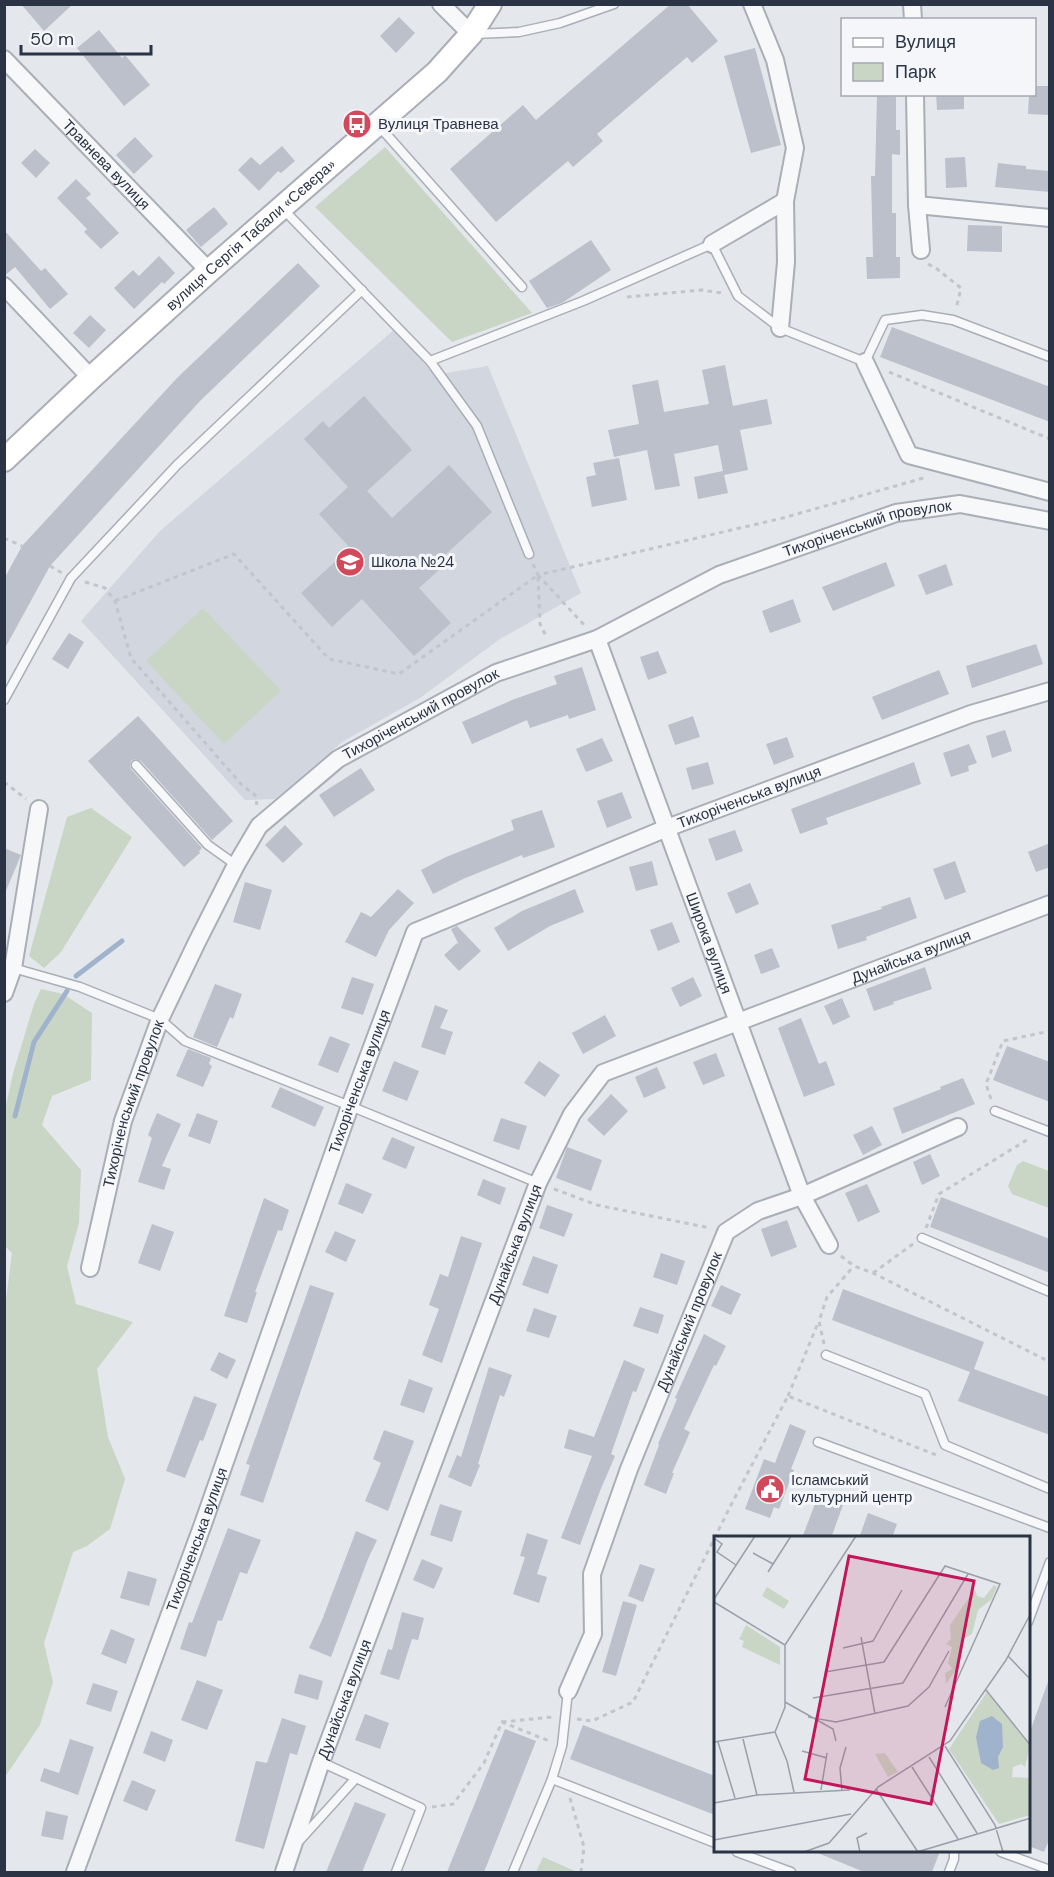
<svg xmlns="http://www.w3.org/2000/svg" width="1054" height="1877" font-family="'DM Sans',sans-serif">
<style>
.built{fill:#d2d6de}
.green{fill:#c9d6c5}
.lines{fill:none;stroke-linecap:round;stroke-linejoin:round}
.stream{stroke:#9fb4cc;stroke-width:5}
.building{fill:#bbc0ca}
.service-casing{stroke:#a9aeb7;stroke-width:11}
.minor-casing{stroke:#a9aeb7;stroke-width:20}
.secondary-casing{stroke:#a9aeb7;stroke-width:26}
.path{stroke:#c2c5cb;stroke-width:3;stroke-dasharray:4.5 4.5;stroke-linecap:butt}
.service{stroke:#f7f8fa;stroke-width:8}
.minor{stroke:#f7f8fa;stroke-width:16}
.secondary{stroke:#fff;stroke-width:22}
.labels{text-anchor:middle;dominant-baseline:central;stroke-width:6;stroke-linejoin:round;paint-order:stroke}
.poi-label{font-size:15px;fill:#2b3445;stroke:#f4f6f9;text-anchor:start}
.street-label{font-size:15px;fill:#2b3445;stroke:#f4f6f9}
.inset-road{fill:none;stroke:#9a9fa9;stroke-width:1.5}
.view{fill:#c2185b;fill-opacity:0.15;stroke:#c2185b;stroke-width:3}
.inset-edge{fill:none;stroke:#2b3445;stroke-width:3}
</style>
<rect width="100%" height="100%" fill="#e4e7ec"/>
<polygon class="built" points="395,329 434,375 488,366 581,593 500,639 420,698 342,742 275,799 245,800 81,621 160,531"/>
<g class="green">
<polygon points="385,147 532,313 452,342 315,207"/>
<polygon points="203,608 281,691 224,744 146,661"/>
<polygon points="91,808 132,837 61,952 44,968 29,956 67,817"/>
<polygon points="41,989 63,994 92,1013 91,1080 52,1096 42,1125 81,1170 79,1223 67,1266 76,1304 133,1322 97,1369 108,1437 125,1479 110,1529 87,1546 73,1552 44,1643 53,1682 40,1725 5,1777 4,1315 12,1253 5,1246 5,1109 14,1070 34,1004"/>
<polygon points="1023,1161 1049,1171 1049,1208 1012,1194 1008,1186 1017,1165"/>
<polygon points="543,1857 575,1871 574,1872 536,1872"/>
</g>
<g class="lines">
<g class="stream">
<polyline points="76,976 122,941"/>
<polyline points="15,1116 34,1042 67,991"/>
</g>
</g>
<g class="building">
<polygon points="21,4 73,4 44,31"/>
<polygon points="671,4 687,4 718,41 692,63 687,57 597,134 603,141 573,167 568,161 496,222 450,169 523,105 536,120"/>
<polygon points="399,17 415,33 396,53 380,36"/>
<polygon points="99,30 122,58 125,55 150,85 124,106 77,48"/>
<polygon points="755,48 781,145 751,153 724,56"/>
<polygon points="1035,86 1050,86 1050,115 1028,114 1029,94 1035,94"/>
<polygon points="936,94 964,94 964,109 937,110"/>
<polygon points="877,96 896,97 896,130 900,130 900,155 892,154 892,213 896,213 896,257 900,257 900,278 867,279 866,257 873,257 871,176 875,176"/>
<polygon points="135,137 153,156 134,174 116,155"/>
<polygon points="282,146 295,161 281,173 278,171 259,191 238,170 251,157 260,165"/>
<polygon points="35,149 50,163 36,178 21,163"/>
<polygon points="965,157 967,187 946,188 945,158"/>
<polygon points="998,163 1026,166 1026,169 1050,171 1050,192 995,187"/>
<polygon points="76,179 91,194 86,198 119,233 101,249 84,232 87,229 57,198"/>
<polygon points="214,207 228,224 201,247 186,230"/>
<polygon points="968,225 1002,226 1002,252 967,251"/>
<polygon points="4,230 41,271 45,268 68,294 50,309 15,267 4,276"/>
<polygon points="591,240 611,270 562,303 547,308 529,281"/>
<polygon points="159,256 175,273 164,284 162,282 134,309 114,288 133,270 139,276"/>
<polygon points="298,263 320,286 200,401 50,566 4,650 4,579 22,546 177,378"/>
<polygon points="90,315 106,330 89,348 73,333"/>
<polygon points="892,327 1050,387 1050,422 880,357"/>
<polygon points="725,365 733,406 767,399 772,424 740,430 748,470 724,475 728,493 698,499 694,477 723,471 718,445 674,454 680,486 655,490 647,450 614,457 608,430 639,424 632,385 658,380 664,412 709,404 702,370"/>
<polygon points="364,396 412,450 367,491 392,518 449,465 492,512 445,555 450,560 419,588 451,623 414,656 362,599 332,627 301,593 350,548 319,514 348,487 304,439 323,421 329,428"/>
<polygon points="619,458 627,500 592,507 586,477 596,475 593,463"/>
<polygon points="886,562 895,586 833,611 822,587"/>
<polygon points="946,564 953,585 926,595 918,575"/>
<polygon points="793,599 801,622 770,633 762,611"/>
<polygon points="69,633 84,642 68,669 52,659"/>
<polygon points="1036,644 1043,664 972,688 966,666"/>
<polygon points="658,651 667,673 648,680 640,657"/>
<polygon points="582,667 596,710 569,719 568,715 530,728 527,720 472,744 462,722 512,700 557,684 554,676"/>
<polygon points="939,670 949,694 882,720 872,697"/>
<polygon points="138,716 233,821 212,840 141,761 135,759 131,761 130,766 131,769 202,848 199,851 200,853 184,867 88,761"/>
<polygon points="693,716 700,737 675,745 668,725"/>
<polygon points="1005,730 1012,751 992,758 986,736"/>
<polygon points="787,737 794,757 774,765 766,744"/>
<polygon points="602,738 613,761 586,772 576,749"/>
<polygon points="969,744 977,763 968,766 969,771 951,777 943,753"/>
<polygon points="708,762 714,784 692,790 686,768"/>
<polygon points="914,762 921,784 826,818 828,824 800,834 791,809"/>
<polygon points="361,768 375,790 334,817 319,795"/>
<polygon points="622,792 632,818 607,828 597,801"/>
<polygon points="542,810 555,847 523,858 522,855 463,879 433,894 421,870 446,857 514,830 511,820"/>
<polygon points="285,825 303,844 283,863 265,845"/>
<polygon points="735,830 743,851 716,861 708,839"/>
<polygon points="1050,843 1050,867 1036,872 1028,852"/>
<polygon points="4,848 21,855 5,893 4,893"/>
<polygon points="652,861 658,885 636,891 629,867"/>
<polygon points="955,861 966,892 945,900 933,869"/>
<polygon points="245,882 272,890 260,930 233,922"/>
<polygon points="750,883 759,904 736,914 727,893"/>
<polygon points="398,889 414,903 389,930 376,957 345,942 361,912 371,917"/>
<polygon points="575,889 584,912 550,926 508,951 494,928 522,911"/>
<polygon points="910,897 917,918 866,937 867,940 838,949 831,925 882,909 881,907"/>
<polygon points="672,922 680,942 658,951 650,930"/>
<polygon points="457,926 481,951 459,971 444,955 457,943 459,945 451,929"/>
<polygon points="772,948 780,967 761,974 754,955"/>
<polygon points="925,967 932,989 893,1002 894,1004 874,1011 866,989"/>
<polygon points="352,977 374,984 363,1015 341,1008"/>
<polygon points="693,977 702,996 680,1007 671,988"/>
<polygon points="215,984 242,994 233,1019 230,1017 217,1047 193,1037"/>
<polygon points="842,998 850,1017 833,1025 824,1006"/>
<polygon points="435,1005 448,1010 440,1028 453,1032 445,1055 421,1047"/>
<polygon points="605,1015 616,1036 583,1054 572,1033"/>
<polygon points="801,1018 819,1064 826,1061 835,1085 804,1097 778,1028"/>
<polygon points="330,1036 350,1044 338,1073 318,1065"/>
<polygon points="1007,1046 1050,1062 1050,1102 993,1080"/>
<polygon points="188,1049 211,1058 209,1064 212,1066 203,1087 176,1076"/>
<polygon points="716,1053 725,1076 703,1085 693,1062"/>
<polygon points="394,1061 419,1071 407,1101 382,1091"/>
<polygon points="539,1061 560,1075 545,1097 524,1083"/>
<polygon points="657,1067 666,1088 644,1098 635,1077"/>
<polygon points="963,1078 975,1104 902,1134 893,1108 941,1089 940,1087"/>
<polygon points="280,1087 324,1107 315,1127 271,1107"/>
<polygon points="611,1094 628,1111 604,1136 587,1120"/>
<polygon points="157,1113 181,1124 162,1166 171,1169 164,1190 138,1182 152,1138 148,1135"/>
<polygon points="197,1113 218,1121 210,1144 188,1136"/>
<polygon points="501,1118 527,1126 519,1150 493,1141"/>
<polygon points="872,1126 882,1145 863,1155 853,1135"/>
<polygon points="392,1137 415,1147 406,1169 382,1159"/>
<polygon points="567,1147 602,1160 591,1191 556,1178"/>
<polygon points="930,1154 940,1176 922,1185 913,1162"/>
<polygon points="483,1179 506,1188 500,1205 477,1195"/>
<polygon points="346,1183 372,1194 363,1214 338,1204"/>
<polygon points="867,1184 880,1212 858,1222 845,1193"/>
<polygon points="941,1197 1050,1239 1050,1273 930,1227"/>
<polygon points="264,1198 289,1210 282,1231 278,1230 255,1292 257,1292 247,1323 224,1316"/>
<polygon points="547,1205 573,1214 564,1237 539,1228"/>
<polygon points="787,1220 797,1247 771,1257 761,1229"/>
<polygon points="152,1224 174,1232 160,1271 138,1263"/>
<polygon points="335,1231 356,1240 346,1262 325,1252"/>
<polygon points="461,1236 482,1243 442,1363 422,1355 439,1309 429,1305 440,1274 448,1277"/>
<polygon points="661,1253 685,1261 677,1285 653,1277"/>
<polygon points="533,1256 558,1265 548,1294 522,1285"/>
<polygon points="310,1285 334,1293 263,1503 240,1495 250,1465 246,1464"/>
<polygon points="721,1285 741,1294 731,1315 711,1306"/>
<polygon points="843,1289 984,1342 974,1369 1050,1397 1050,1435 958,1401 970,1372 832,1320"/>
<polygon points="640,1307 664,1315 658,1334 633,1326"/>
<polygon points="534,1308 557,1316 549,1338 526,1331"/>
<polygon points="704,1334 726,1346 716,1366 714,1365 684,1429 690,1432 672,1473 674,1473 666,1494 644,1485 659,1445 658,1444 677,1399 675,1398"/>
<polygon points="219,1352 236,1360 227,1379 210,1370"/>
<polygon points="624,1360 645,1369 636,1392 633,1391 611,1454 615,1456 600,1491 580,1545 561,1538 592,1456 564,1448 569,1429 594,1437"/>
<polygon points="489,1367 512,1375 504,1397 500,1395 478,1464 480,1465 471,1487 448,1477 457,1455 461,1457"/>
<polygon points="409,1379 433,1388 424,1413 400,1405"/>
<polygon points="194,1396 217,1404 203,1441 200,1440 185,1478 166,1471"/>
<polygon points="790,1424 806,1431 791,1469 794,1470 779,1509 774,1507 770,1518 745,1509 764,1459 775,1463"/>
<polygon points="384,1430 414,1441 388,1511 365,1501 381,1463 373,1459"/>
<polygon points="818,1496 843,1505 831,1538 802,1538"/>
<polygon points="440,1504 462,1511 452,1542 430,1535"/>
<polygon points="868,1513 897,1524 892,1538 859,1538"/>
<polygon points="228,1528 261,1540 247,1574 240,1572 222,1621 218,1620 206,1657 180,1649 189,1622 192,1623"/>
<polygon points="356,1531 377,1540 368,1559 331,1657 309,1648 322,1620"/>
<polygon points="527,1533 548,1540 537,1574 547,1577 539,1603 513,1594 525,1557 520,1556"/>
<polygon points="422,1559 443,1568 434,1589 413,1580"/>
<polygon points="640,1564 655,1569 643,1602 628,1596"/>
<polygon points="128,1571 157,1579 149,1606 120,1598"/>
<polygon points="623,1601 637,1605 616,1676 602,1672"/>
<polygon points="402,1612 424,1618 418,1640 412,1639 399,1680 380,1674 388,1649 392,1650"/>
<polygon points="111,1629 135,1639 126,1664 101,1654"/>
<polygon points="299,1674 323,1681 318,1700 294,1693"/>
<polygon points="197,1680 223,1690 207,1730 181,1720"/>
<polygon points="1048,1682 1050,1838 1044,1852 1029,1846 1029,1734"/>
<polygon points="93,1683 118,1691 111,1712 86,1704"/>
<polygon points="365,1714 389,1723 380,1749 355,1740"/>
<polygon points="282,1718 306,1726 297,1755 290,1753 264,1849 235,1841 256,1761 267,1763"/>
<polygon points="583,1725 715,1776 715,1815 570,1759"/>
<polygon points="505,1729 536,1741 484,1872 447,1872"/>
<polygon points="151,1731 173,1740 165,1762 143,1753"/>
<polygon points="70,1739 94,1747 78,1795 40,1781 44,1768 59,1773"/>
<polygon points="132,1780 156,1790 147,1811 123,1801"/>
<polygon points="355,1802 386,1814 362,1872 326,1872"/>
<polygon points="46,1811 68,1816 63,1840 41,1836"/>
<polygon points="813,1851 940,1851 932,1872 864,1872"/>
</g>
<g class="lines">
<g class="service-casing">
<g id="service">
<polyline points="475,34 519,32 560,23 614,4"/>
<polyline points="379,126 522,287"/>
<polyline points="282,208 430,361 477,426 529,554"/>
<polyline points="430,361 583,301 712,244 738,296 780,328 865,362 885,320 922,315 953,320 1050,357"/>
<polyline points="4,700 71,578 177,465 362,290"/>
<polyline points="136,765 208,845 236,865"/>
<polyline points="13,968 80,987 160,1019 185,1041 350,1106 538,1183"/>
<polyline points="995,1111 1050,1132"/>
<polyline points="922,1238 1050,1292"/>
<polyline points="826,1355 925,1394 945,1445 1050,1489"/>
<polyline points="818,1442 1050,1528"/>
<polyline points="1028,1622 1050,1562"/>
<polyline points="321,1762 421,1808 396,1872"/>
<polyline points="552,1779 715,1843"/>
<polyline points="300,1840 356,1778"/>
<polyline points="737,1852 791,1872"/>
<polyline points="1001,1852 1050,1870"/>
<polyline points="513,1872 552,1779 562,1746 568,1691"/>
<polyline points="949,1872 954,1859 954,1852"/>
</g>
</g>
<g class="minor-casing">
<g id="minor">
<polyline points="441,4 471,34"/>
<polyline points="752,4 775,60 795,148 785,201 786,262 780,328"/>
<polyline points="912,4 913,20"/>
<path id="s1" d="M4 59 209 271"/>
<polyline points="915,94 917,205 921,250"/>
<polyline points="917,205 1050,218"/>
<polyline points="712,244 785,201"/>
<polyline points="4,286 91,378"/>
<polyline points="865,362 909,455 1050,492"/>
<path id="s2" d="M597 639 802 1196 829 1245"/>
<polyline points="4,993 13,968 39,809"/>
<path id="s3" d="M90 1268 123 1121 160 1019 197 942 236 865 259 826 338 759 496 673 597 639 719 575 896 513 960 504 1050 521"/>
<path id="s4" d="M568 1691 593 1634 592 1574 629 1469 726 1232 758 1211 802 1196 958 1127"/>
<path id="s5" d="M75 1872 203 1524 350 1106 415 932 667 828 971 714 1050 691"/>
<path id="s6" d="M284 1872 321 1762 538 1183 572 1114 603 1073 1050 904"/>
</g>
</g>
<g class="secondary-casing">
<g id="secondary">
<path id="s7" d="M4 460 91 378 209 271 437 72 471 34 490 4"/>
</g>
</g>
<g class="path">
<polyline points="928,264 937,269 961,288 956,309"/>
<polyline points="627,297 701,290 722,293"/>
<polyline points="889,372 1050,439"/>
<polyline points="4,538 22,546"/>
<polyline points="533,564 538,575 783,518 927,477"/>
<polyline points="50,566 62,573"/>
<polyline points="538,575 586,627"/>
<polyline points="538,577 540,624 547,638"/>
<polyline points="85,582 105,588 115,601 131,658 242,785 255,795 257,805"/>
<polyline points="115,601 234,554 329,659 399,674 538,575"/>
<polyline points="4,782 26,799"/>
<polyline points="991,1099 986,1084 1003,1041 1050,1031"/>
<polyline points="554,1189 597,1205 710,1228"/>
<polyline points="926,1228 939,1194 1030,1138"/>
<polyline points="841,1256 854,1266 873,1273 1050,1362"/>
<polyline points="873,1273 913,1244"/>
<polyline points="824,1344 819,1321 827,1297 853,1267"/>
<polyline points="788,1396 818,1323"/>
<polyline points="577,1719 592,1721 633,1702 732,1503 788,1396 936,1455"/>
<polyline points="502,1722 553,1717"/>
<polyline points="570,1798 584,1847 581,1872"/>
<polyline points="432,1807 453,1804 484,1763 502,1722 549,1741"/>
</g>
<use href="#service" class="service"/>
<use href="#minor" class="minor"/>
<use href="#secondary" class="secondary"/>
</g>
<defs>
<g id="bus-disc" transform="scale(1.5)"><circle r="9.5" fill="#d1495b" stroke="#f4f6f9"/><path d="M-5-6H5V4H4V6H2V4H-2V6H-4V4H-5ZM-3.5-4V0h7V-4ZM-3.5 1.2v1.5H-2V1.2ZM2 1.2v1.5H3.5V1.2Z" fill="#fff"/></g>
<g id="school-disc" transform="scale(1.5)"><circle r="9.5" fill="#d1495b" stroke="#f4f6f9"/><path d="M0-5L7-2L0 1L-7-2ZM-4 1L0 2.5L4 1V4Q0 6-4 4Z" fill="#fff"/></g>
<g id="civic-disc" transform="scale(1.5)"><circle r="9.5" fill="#d1495b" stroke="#f4f6f9"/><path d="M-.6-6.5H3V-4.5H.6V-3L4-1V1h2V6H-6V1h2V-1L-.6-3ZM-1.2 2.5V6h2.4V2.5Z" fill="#fff"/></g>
</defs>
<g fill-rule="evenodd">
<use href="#bus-disc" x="357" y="124"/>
<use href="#school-disc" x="350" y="562"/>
<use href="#civic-disc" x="770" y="1489"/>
</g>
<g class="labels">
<g class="poi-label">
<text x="378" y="124">Вулиця Травнева</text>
<text x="371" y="562">Школа №24</text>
<text x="791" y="1480">Ісламський<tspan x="791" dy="17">культурний центр</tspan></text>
</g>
<g class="street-label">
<text stroke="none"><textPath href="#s1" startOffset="147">Травнева вулиця</textPath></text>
<text stroke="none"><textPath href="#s7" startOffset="334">вулиця Сергія Табали «Сєвєра»</textPath></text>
<text stroke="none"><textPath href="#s3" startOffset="1160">Тихоріченський провулок</textPath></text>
<text stroke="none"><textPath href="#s3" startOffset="674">Тихоріченський провулок</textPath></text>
<text stroke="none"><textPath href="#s5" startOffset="1360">Тихоріченська вулиця</textPath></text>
<text stroke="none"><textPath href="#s2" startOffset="324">Широка вулиця</textPath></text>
<text stroke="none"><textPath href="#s6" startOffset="1192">Дунайська вулиця</textPath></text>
<text stroke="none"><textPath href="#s5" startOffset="840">Тихоріченська вулиця</textPath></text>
<text stroke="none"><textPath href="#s3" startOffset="170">Тихоріченський провулок</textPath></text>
<text stroke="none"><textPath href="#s6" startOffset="669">Дунайська вулиця</textPath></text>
<text stroke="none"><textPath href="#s4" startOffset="393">Дунайський провулок</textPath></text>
<text stroke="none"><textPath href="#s5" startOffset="354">Тихоріченська вулиця</textPath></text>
<text stroke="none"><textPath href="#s6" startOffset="183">Дунайська вулиця</textPath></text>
</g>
</g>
<g transform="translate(714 1536)">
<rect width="316" height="316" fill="#e4e7ec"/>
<path d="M280 49 283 51 277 64 264 74 258 98 249 103 243 132 232 148 231 137 238 133 234 127 238 111 232 108 237 103 236 89 261 53 263 60 270 62ZM53 51 75 65 70 73 48 60ZM32 89 66 111V129L28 111 30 105 25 103ZM273 156 316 210 311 231 307 228 299 231 298 241 316 242V279L285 288 235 213ZM171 217 184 236 174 241 161 218Z" fill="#c9d6c5"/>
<path d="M278 180 288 188 289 211 284 221 285 232 279 234 267 227 262 201 266 185Z" fill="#9fb4cc"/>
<path class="inset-road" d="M0 2 8 8 3 16 22 29M39 17 59 28M54 36 77 0M0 63 41 0M0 66 71 109M147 101 161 178M71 109 142 0M129 112 159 105 188 54M294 120 317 144M111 136 170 126 231 30 286 48 231 171M272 154 317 210M99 162 189 147 254 38M71 166 119 193 122 205M94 181 122 186 194 170 215 151 235 115M61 196 71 171V109M61 196 73 225 80 256M29 203 43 259M0 206 61 196M4 206 21 262M231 210 281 289 289 316M88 215 113 222M215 221 263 297M198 231 244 303M162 253 204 316M107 254 113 217M128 255 126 232 132 211M0 267 43 259 136 254M0 304 137 278M90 316 115 307 164 251 236 205 292 124 317 77M146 316 143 302 153 297M203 316 317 282"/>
<path class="view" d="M135 20 260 45 217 268 91 243Z"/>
<rect width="316" height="316" class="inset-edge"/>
</g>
<rect width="1054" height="1877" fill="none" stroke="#2b3445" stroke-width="12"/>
<rect x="841" y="18" width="195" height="78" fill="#f4f6f9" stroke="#a4a8b1" stroke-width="1.5"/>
<rect x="853" y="38" width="30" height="9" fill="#ffffff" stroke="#a4a8b1" stroke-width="1.5"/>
<text x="895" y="48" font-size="18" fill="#2b3445">Вулиця</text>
<rect x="853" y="63" width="30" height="18" fill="#c9d6c5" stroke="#a4a8b1" stroke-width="1.5"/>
<text x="895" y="78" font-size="18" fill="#2b3445">Парк</text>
<path d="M21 45v9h130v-9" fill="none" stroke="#2b3445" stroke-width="3"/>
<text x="30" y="45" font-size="18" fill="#2b3445" stroke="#f4f6f9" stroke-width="4.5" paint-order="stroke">50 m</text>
</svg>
